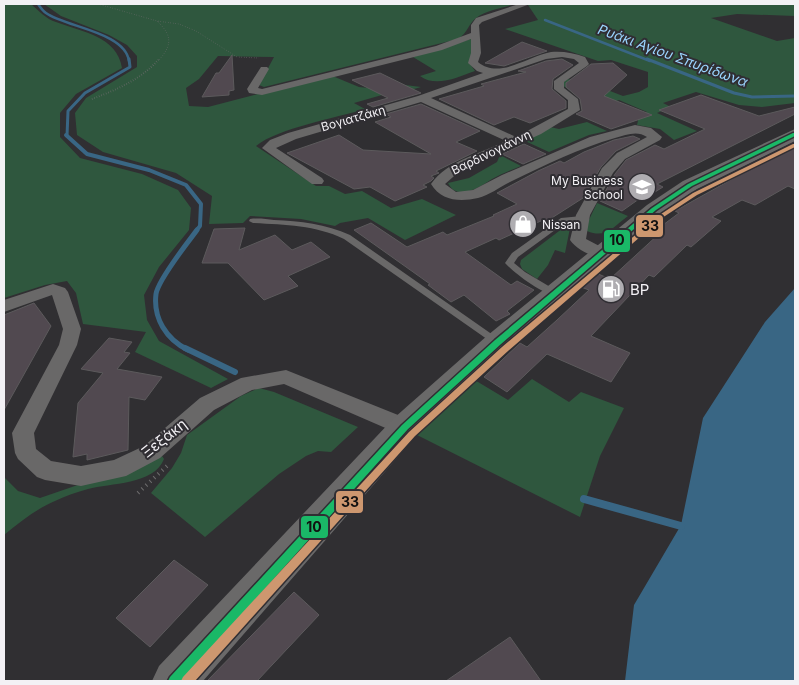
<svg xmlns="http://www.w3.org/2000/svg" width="799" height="685" font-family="Inter,sans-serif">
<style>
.green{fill:#2f573e}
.water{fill:#396684}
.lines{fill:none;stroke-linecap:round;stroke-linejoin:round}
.stream-far5{stroke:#396684;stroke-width:2.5}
.stream-far4{stroke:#396684;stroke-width:3}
.stream-far3{stroke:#396684;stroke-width:4}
.stream-far2{stroke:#396684;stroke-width:5}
.stream-far1{stroke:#396684;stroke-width:6}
.stream{stroke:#396684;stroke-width:8}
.building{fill:#514950;stroke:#5c5a5c}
.path-far2{stroke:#6d6c6d;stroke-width:1;stroke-dasharray:0.5 2;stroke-linecap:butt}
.path-far1{stroke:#6d6c6d;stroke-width:2;stroke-dasharray:0.5 2;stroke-linecap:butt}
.path{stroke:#6d6c6d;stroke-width:4;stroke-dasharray:1 4.5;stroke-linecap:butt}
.lane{fill:#696868;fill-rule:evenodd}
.street{fill:#696868;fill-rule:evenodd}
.primary{fill:#6a6969;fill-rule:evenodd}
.bus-1-casing{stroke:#302e33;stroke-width:3}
.bus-2-casing{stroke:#302e33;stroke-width:3}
.bus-1{fill:#1ab867;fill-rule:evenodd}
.bus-2{fill:#cd976f;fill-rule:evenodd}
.labels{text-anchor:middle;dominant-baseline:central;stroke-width:4;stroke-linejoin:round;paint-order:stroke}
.far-street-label{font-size:12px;fill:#f3f1f5;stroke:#302e33}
.far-poi-label{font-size:12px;fill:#f3f1f5;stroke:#302e33;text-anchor:end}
.far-water-label{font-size:14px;font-style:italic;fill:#9ad4fe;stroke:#302e33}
.poi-label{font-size:15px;fill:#f3f1f5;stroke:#302e33;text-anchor:start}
.street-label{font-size:15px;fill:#f3f1f5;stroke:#302e33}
.line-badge{stroke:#302e33;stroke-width:2}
.pale-badge-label{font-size:14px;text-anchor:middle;font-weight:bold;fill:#111}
</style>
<rect width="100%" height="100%" fill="#302f32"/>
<g class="green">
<path d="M4 4H31C39 11 46 19 56 22 82 32 117 36 122 68L76 94 60 113V137L80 158 142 174 178 190 191 208 189 230 159 267 144 295 147 320 159 341 228 379 211 388 135 352 146 332 83 324 76 293 67 281 45 285 4 298Z"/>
<path d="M44 4H515C503 8 487 10 476 18 468 24 468 33 458 39L264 87 259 85 274 57 218 56 199 79 186 88 189 106 208 107 330 75 359 87 378 89 397 84 421 87 407 91 403 89 354 103 365 109C336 118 278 128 256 146L316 186H329L345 194 362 191 391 208 422 199 456 215 405 240 368 218 340 223 335 226 301 219 250 216 243 223 209 224 212 196 176 173 103 152 77 135 75 113 86 98 137 67V56L127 45 109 35 61 16Z"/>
<polygon points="533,4 795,4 795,16 737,14 711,18 777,41 795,38 795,103 762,107 739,105 696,92 663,103 671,107 657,113 697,131 674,140 660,129 637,125 639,116 647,112 619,100 608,104 578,96 562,85 566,79 584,81 623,96 639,92 648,87 648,72 611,60 598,61 505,29 538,20 528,5"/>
<path d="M471 39 472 46 470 64 475 71C458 77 436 88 420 76L436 71 413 57Z"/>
<polygon points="587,122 607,131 589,135 549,152 525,141 550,127 559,129"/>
<path d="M500 155 521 166C511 170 501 174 492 179 480 187 457 202 448 183L469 178 497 162Z"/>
<path d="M597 203 628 216C613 227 606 239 587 231V224Z"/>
<polygon points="568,227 570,228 565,253 555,250 548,265 537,279 522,269 520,264 521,260 563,228"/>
<polygon points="473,379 508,400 532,379 569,402 581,392 624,408 600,456 580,517 415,434"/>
<polygon points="259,388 274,392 358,427 331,452 318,451 306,456 279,474 205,537 151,493 172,468 181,453 187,435 241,396"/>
<path d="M162 456 164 459C154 485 110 483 88 489 77 492 65 496 55 501 36 509 20 522 4 535V477L18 491 40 498Z"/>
</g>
<polygon class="water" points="795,288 795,681 625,681 634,605 681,525 703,418 765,322"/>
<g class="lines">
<g class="stream-far5">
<path d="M38 4C40 7 43 11 46 13 65 27 125 32 129 61"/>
<polyline points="545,20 650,61"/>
</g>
<g class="stream-far4">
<polyline points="647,59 734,93 752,97 795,96"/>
<polyline points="67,136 68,111 85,93 130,67 129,59"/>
</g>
<polyline class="stream-far3" points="66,135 87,154 149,170 186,185 201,204 200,226 196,231"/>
<path class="stream-far2" d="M188 350C166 339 153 318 156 294 158 280 188 242 197 230"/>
<polyline class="stream-far1" points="185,348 235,372"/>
<polyline class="stream" points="584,499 681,526"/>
</g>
<g class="building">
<polygon points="522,42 547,51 504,66 485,63"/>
<polygon points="232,55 234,90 229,91 229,95 202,97 216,73 219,73"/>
<polygon points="562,59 573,65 553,79 552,89 566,101 566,108 530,123 514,117 494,125 439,99 484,86 481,84 526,72 518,71 546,61"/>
<polygon points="613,63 627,75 604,96 652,115 611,129 576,114 582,111 580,99 566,87 566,83 591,64"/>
<polygon points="380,73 421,93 373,107 367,104 388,98 352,80"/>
<polygon points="701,95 759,116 795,107 795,114 657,184 663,187 642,200 639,199 622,211 600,201 615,174 626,160 655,145 664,149 705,129 659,110"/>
<polygon points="421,104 480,131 456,142 477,151 436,171 439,173 431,176 434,178 431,181 423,185 427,187 395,201 370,187 354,189 287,153 339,135 363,150 431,154 375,122 391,117 386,114"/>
<polygon points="633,136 640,139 616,151 601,167 583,198 547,221 543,220 499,240 496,238 465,252 511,285 517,281 534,290 507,311 510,314 496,321 464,295 451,302 428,285 430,284 354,230 371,223 407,247 443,232 447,235 494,216 493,215 517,204 497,193 538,171 560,161 564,163 584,152 614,140"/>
<polygon points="524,144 546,154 523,164 502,154"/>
<polygon points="795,144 795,189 788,186 755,205 742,200 712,217 721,221 691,247 687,245 654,277 649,275 591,336 630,353 611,382 547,354 507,392 484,377 520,343 527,347 557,320 589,290 581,287 596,273 610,279 660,233 655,231 679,213 675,211"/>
<polygon points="245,228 239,250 275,235 292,250 311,242 330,257 288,276 298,286 264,300 228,263 202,263 214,229"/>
<polygon points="34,303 51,326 4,410 4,315"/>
<polygon points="109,338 132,342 124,352 130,353 117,369 162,377 145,400 129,397 128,450 87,460 87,454 73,457 78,403 103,373 81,369"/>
<polygon points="174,560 208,585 150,647 116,618"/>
<polygon points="294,592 319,615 257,681 207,681"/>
<polygon points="510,637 541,681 446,681"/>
</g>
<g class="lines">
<g class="path-far2">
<polyline points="98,4 157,21 179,24 196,31 237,57 259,58"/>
<path d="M157 21C172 35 173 45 158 61"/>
</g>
<path class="path-far1" d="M92 99C116 90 142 79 159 59"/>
<polyline class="path" points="138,493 167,466"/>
<g class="lane">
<path d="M582 216 586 218 585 220 566 222 518 257 514 263 525 272 557 291 559 293 557 295C545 297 513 272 505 263L512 253 561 218Z"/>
<path d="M250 219C258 218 266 219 274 220 300 221 326 224 350 235L503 342 498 345 494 344 344 239C315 225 285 225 253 223L249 221Z"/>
</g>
<g class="street">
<path d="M519 4H530L482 22 479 25 481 53 478 62C499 80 528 56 551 52 563 51 574 53 585 57L589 64 587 66 564 82V88L578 99 580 110 541 134 461 170 445 184 456 192 473 190 502 175 590 137 635 125 651 128 662 137 660 140 625 159 613 173 590 215 586 239 607 250 609 253 607 256C594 259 577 250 570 240L576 215 602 168 617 153 647 137C637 130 626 135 615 138 580 148 545 165 512 181 501 186 490 195 478 198 460 202 441 201 431 184 448 160 480 154 506 141L421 102 296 139 276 148 322 178 324 181 322 184H312L262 148 270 140 288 133 418 96 483 73 477 71 468 63 471 53V39L442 50 262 95 249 93 247 89 261 67H267L269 69 258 88 262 89 436 46 471 33V25L476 18ZM562 57 574 59 579 63 554 81V89L568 100V109L516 137 431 98 546 59Z"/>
<polygon points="53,284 65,288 68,292 81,329 77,345 34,433 36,449 51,461 81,466 114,460 144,446 200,398 241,378 286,370 413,421 416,427 413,433 405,435 397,433 284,384 252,390 214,410 160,458 126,476 81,486 45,480 37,477 18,459 15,453 12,433 59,345 63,329 52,295 4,312 4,300"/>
</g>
<polygon class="primary" points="795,129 795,141 697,189 661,213 508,349 416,436 203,681 152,681 159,666 394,418 488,335 647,205 683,181"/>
<g class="bus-1-casing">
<polygon id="bus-1" points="793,133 795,133 795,136 692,186 656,210 501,344 408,429 182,681 168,681 170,677 402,425 495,340 652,208 688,184"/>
</g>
<g class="bus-2-casing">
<polygon id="bus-2" points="793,144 795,144 795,147 697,195 662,218 508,351 415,436 195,681 181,681 183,677 409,432 502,347 658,216 693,193"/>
</g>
<use href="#bus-1" class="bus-1"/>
<use href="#bus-2" class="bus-2"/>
</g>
<defs>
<g id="school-disc" transform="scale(1.4375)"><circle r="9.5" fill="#afadb1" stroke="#302e33"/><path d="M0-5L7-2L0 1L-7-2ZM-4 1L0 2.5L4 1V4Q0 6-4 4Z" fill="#fff"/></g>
<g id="shop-disc" transform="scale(1.4375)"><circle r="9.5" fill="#afadb1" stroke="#302e33"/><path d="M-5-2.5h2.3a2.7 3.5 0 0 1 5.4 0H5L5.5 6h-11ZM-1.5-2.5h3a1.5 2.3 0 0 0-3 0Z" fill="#fff"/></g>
<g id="fuel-disc" transform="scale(1.4375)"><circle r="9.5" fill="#afadb1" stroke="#302e33"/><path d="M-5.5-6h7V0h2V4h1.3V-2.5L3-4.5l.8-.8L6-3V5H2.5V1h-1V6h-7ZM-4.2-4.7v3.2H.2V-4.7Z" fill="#fff"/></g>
</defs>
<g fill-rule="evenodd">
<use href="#school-disc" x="642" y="187"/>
<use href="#shop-disc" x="523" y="224"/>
<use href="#fuel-disc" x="611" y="289"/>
</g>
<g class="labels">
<g class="far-street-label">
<text transform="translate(353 118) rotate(-16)">Βογιατζάκη</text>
<text transform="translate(491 152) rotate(-26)">Βαρδινογιάννη</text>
</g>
<g class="far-poi-label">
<text x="623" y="180">My Business<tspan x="623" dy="14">School</tspan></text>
<text x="542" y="224" text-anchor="start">Nissan</text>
</g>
<g class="far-water-label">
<text transform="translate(673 55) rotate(20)">Ρυάκι Αγίου Σπυρίδωνα</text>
</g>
<g class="poi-label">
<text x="630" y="289">BP</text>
</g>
<g class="street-label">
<text transform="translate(164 438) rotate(-38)">Ξεξάκη</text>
</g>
</g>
<g class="line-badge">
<rect x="635" y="214" width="29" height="24" rx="5" fill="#cd976f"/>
<rect x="603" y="229" width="28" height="24" rx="5" fill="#1ab867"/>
<rect x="335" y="490" width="29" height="24" rx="5" fill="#cd976f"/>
<rect x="300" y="515" width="29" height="24" rx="5" fill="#1ab867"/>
</g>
<g class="pale-badge-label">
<text x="650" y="231">33</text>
<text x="617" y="245">10</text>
<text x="350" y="507">33</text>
<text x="314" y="532">10</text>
</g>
<rect width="799" height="685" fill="none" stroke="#f3f1f5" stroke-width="10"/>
</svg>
